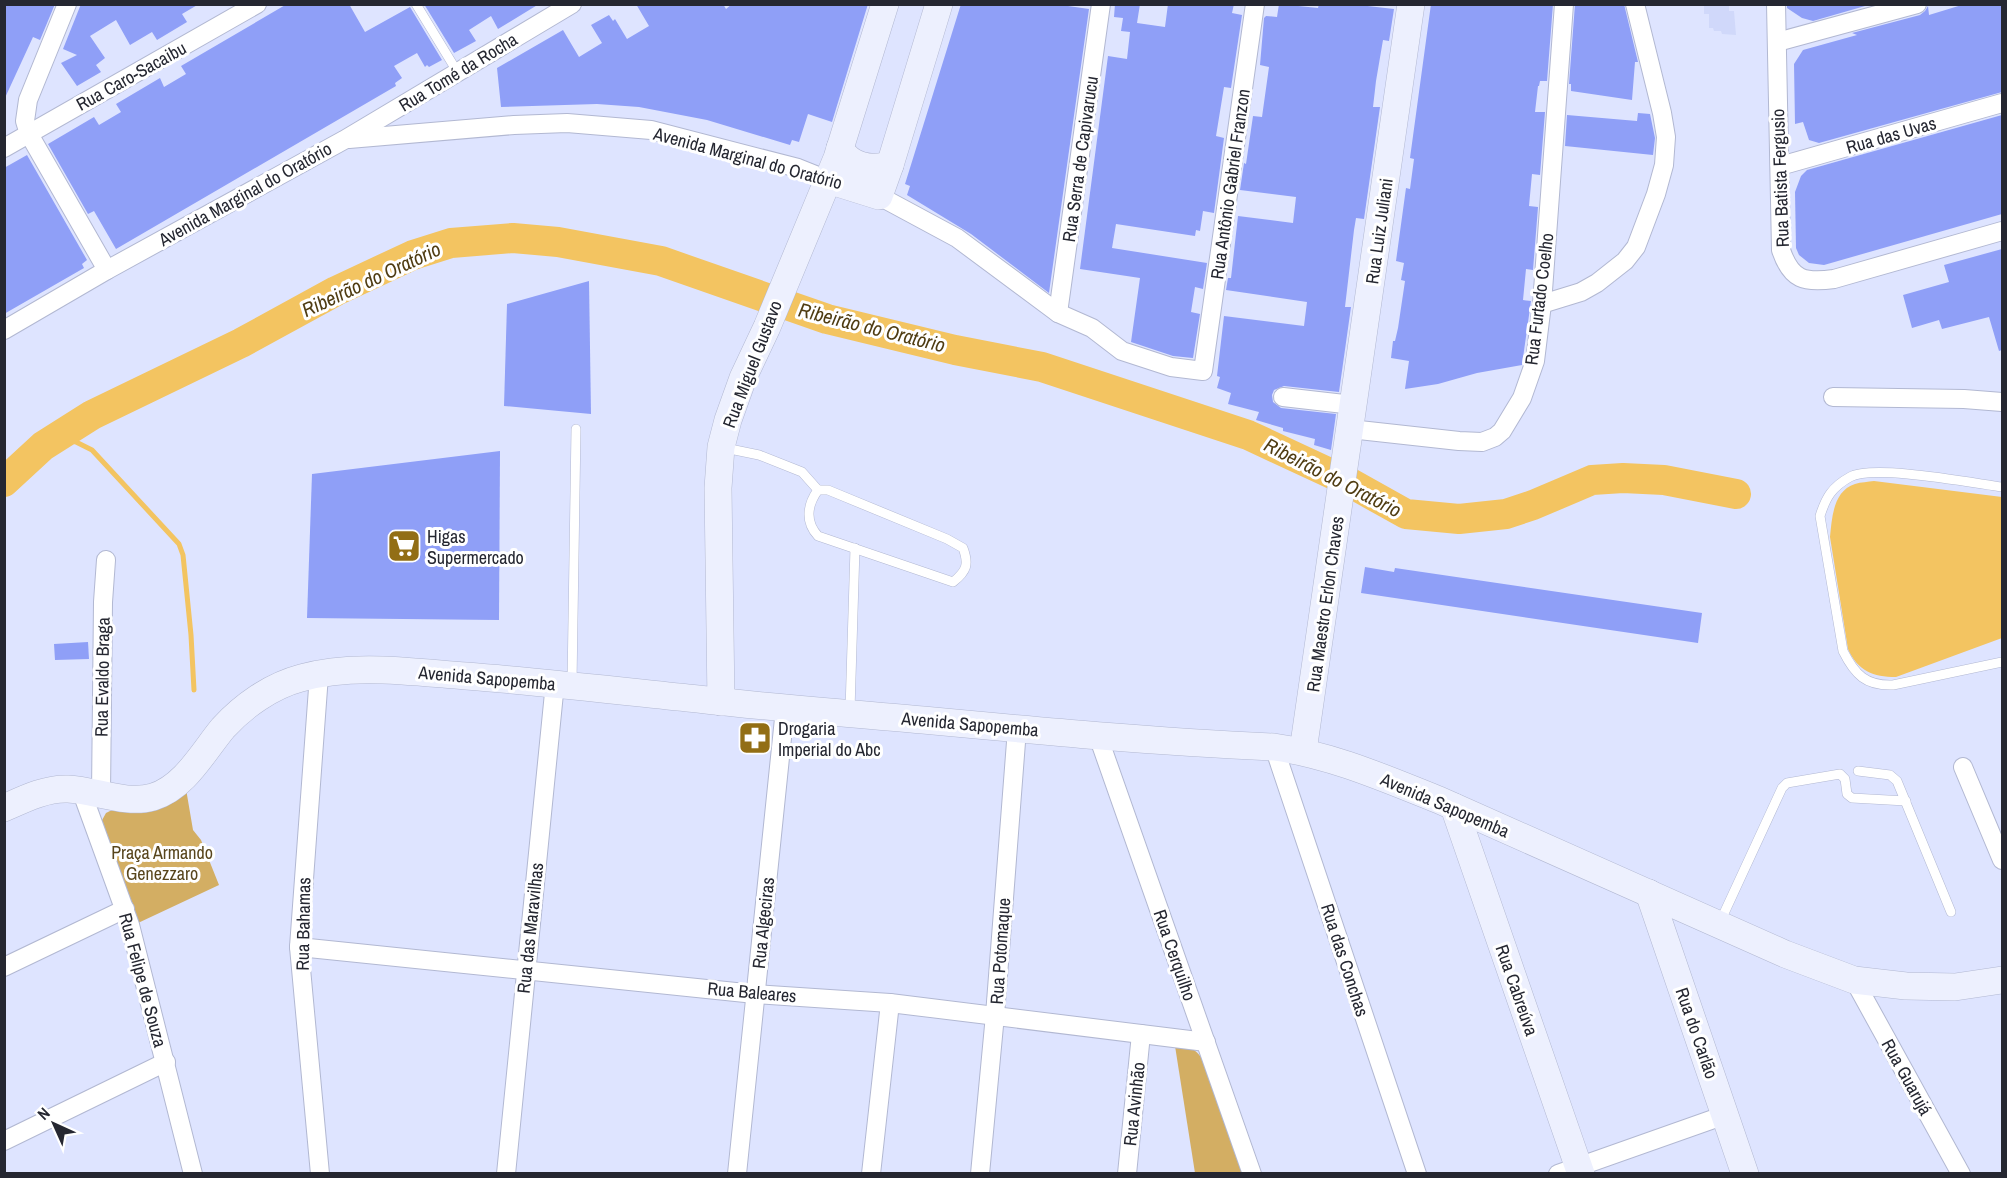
<svg xmlns="http://www.w3.org/2000/svg" width="2007" height="1178" font-family="'Archivo Narrow',sans-serif">
<style>
.built{fill:#d0d8fa}
.green{fill:#d3ae63}
.water{fill:#f3c461}
.lines{fill:none;stroke-linecap:round;stroke-linejoin:round}
.stream{stroke:#f3c461;stroke-width:5}
.river{stroke:#f3c461;stroke-width:30}
.building{fill:#8f9ff7}
.lane-casing{stroke:#b2b8d2;stroke-width:10}
.street-casing{stroke:#b2b8d2;stroke-width:20}
.secondary-casing{stroke:#b2b8d2;stroke-width:28}
.lane{stroke:#fff;stroke-width:9}
.street{stroke:#fff;stroke-width:18}
.secondary{stroke:#edf0fe;stroke-width:27}
.labels{text-anchor:middle;dominant-baseline:central;stroke-width:6;stroke-linejoin:round;paint-order:stroke}
.street-label{font-size:18px;fill:#252731;stroke:#fff}
.poi-label{font-size:18px;fill:#252731;stroke:#fff;text-anchor:start}
.park-label{font-size:18px;fill:#58451c;stroke:#fff}
.water-label{font-size:20px;font-style:italic;fill:#4f3c12;stroke:#fff}
</style>
<rect width="100%" height="100%" fill="#dee4ff"/>
<polygon class="built" points="1704,5 1729,5 1729,11 1734,11 1736,35 1722,34 1721,31 1714,31 1713,28 1709,28 1709,14 1704,14"/>
<g class="green">
<polygon points="186,789 193,830 201,840 219,885 138,923 101,822 106,813 110,811"/>
<path d="M1175 1046C1189 1046 1195 1048 1203 1060L1242 1173H1195Z"/>
</g>
<path class="water" d="M1874 481 2002 497V638L1896 677C1873 677 1858 671 1848 649L1830 537C1832 518 1833 491 1855 484 1861 482 1868 482 1874 481Z"/>
<g class="lines">
<polyline class="stream" points="57,437 76,442 92,450 179,544 183,555 191,635 194,690"/>
<polyline class="river" points="4,482 43,446 92,415 241,343 336,291 413,255 451,243 513,238 558,242 661,261 827,319 955,350 1042,367 1248,435 1347,481 1406,514 1459,519 1506,514 1533,505 1592,480 1623,478 1664,480 1736,494"/>
</g>
<g class="building">
<polygon points="4,4 55,4 40,40 33,37 4,100"/>
<polygon points="81,4 199,4 182,14 187,22 157,40 152,32 130,45 116,20 90,36 105,58 96,65 101,72 77,86 61,63 77,55 63,49"/>
<polygon points="287,4 349,4 365,32 410,7 442,60 429,67 427,65 425,67 417,53 394,66 402,78 395,83 396,86 116,249 94,211 88,214 48,144 94,117 99,125 121,112 116,104 160,78 164,87 186,74 181,66"/>
<polygon points="424,4 539,4 498,29 491,16 469,30 476,41 454,53"/>
<polygon points="636,4 723,4 726,9 732,4 868,4 832,122 808,114 799,142 792,140 790,145 707,120 639,107 597,104 501,107 497,68 563,30 579,57 602,43 591,25 609,15 613,21 615,19 627,39 649,26"/>
<polygon points="961,4 1054,4 1089,9 1049,293 971,234 907,195 910,186 905,184"/>
<polygon points="1115,4 1140,4 1137,23 1165,27 1168,4 1234,4 1232,13 1242,15 1231,88 1224,87 1216,136 1224,138 1214,213 1203,211 1200,231 1196,230 1195,236 1116,224 1112,248 1207,263 1203,289 1195,287 1191,312 1200,314 1193,358 1173,356 1131,342 1140,278 1080,269 1108,56 1127,59 1130,32 1121,31 1123,18 1114,17"/>
<polygon points="1279,4 1318,8 1319,4 1350,4 1394,9 1389,41 1383,40 1376,81 1373,107 1380,107 1364,219 1356,218 1354,230 1345,307 1351,307 1339,392 1284,386 1274,390 1272,395 1273,402 1281,408 1336,414 1331,450 1314,445 1315,439 1283,431 1283,428 1256,420 1259,412 1228,404 1231,393 1217,388 1220,377 1217,376 1224,316 1304,326 1307,302 1226,290 1228,278 1231,278 1238,216 1293,223 1296,197 1240,190 1244,163 1246,164 1253,116 1262,117 1269,67 1260,65 1264,18 1266,16 1277,17"/>
<polygon points="1431,4 1553,4 1547,81 1540,81 1539,86 1538,86 1535,112 1545,112 1540,175 1532,174 1529,206 1538,207 1533,270 1526,269 1523,300 1531,301 1522,365 1477,373 1438,384 1405,389 1409,361 1391,358 1393,341 1395,341 1398,328 1405,281 1401,280 1404,263 1396,261 1406,188 1410,189 1414,159 1410,158"/>
<polygon points="1575,4 1624,4 1638,62 1635,62 1632,100 1571,91 1571,84 1569,84"/>
<polygon points="1787,4 1872,4 1813,21 1802,18 1787,8"/>
<polygon points="1965,4 2002,4 2002,92 1819,143 1809,140 1803,122 1795,124 1794,64 1803,50 1857,35 1852,33 1920,15 1925,11 1928,6 1929,15"/>
<polygon points="1638,113 1650,114 1655,138 1653,155 1565,146 1567,115 1637,121"/>
<polygon points="2002,115 2002,214 1824,265 1809,263 1799,255 1796,248 1795,192 1801,176 1807,170"/>
<polygon points="27,155 87,260 82,264 84,268 4,314 4,168"/>
<polygon points="2002,249 2002,350 1999,351 1989,317 1942,329 1939,320 1912,328 1903,295 1949,282 1944,265"/>
<polygon points="589,281 591,414 504,406 507,304"/>
<polygon points="500,451 499,620 307,618 312,474"/>
<polygon points="1365,567 1394,572 1395,568 1702,613 1698,643 1361,593"/>
<polygon points="88,642 89,659 55,660 54,644"/>
</g>
<g class="lines">
<g class="lane-casing">
<g id="lane">
<polyline points="416,4 458,73"/>
<polyline points="725,448 759,455 802,472 818,490"/>
<path d="M2002 487C1972 483 1873 464 1850 477 1832 487 1826 497 1820 516L1843 651C1855 675 1866 686 1893 685L2002 662"/>
<path d="M818 490H828L947 539 963 548C969 564 967 571 953 582L818 536C805 522 807 505 818 490Z"/>
<polyline points="572,683 576,429"/>
<polyline points="850,710 855,548"/>
<polyline points="1858,771 1890,775 1897,781 1951,912"/>
<polyline points="1720,922 1782,788 1787,783 1840,774 1845,779 1847,794 1852,798 1906,801"/>
</g>
</g>
<g class="street-casing">
<g id="street">
<polyline points="67,4 28,100 25,121 29,134 107,270"/>
<path d="M1776 4 1781 250C1791 280 1804 283 1834 279L2002 231"/>
<polyline points="1777,42 1917,4"/>
<polyline points="349,139 514,125 567,123 651,130 798,168 828,180"/>
<polyline points="4,148 257,4"/>
<polyline points="1780,166 2002,103"/>
<polyline points="879,196 957,238 1058,313 1092,328 1122,351 1171,367 1203,371 1255,4"/>
<polyline points="1542,304 1581,292 1597,283 1625,261 1636,247 1656,194 1664,165 1666,137 1662,113 1635,4"/>
<polyline points="1058,313 1101,4"/>
<polyline points="4,330 107,270 344,140 572,4"/>
<polyline points="1283,397 1353,405"/>
<polyline points="1833,397 1964,399 2002,402"/>
<polyline points="1350,429 1459,441 1482,442 1495,437 1502,431 1522,398 1535,361 1542,304 1564,4"/>
<polyline points="319,675 299,947 320,1174"/>
<polyline points="1098,736 1252,1174"/>
<polyline points="1274,747 1417,1174"/>
<polyline points="1963,767 2002,860"/>
<polyline points="81,790 130,925 193,1174"/>
<polyline points="101,794 103,602 106,560"/>
<polyline points="299,947 755,994 890,1003 1206,1042"/>
<polyline points="4,967 125,909"/>
<polyline points="1854,980 1961,1174"/>
<polyline points="4,1141 166,1062"/>
<polyline points="506,1174 555,683"/>
<polyline points="737,1174 785,709"/>
<polyline points="871,1174 890,1003"/>
<polyline points="980,1174 995,1015 1017,729"/>
<polyline points="1127,1174 1141,1034"/>
<polyline points="1558,1174 1725,1115"/>
</g>
</g>
<g class="secondary-casing">
<g id="secondary">
<path d="M840 148C850 167 871 170 890 165"/>
<polyline points="828,180 879,196 890,165 939,4"/>
<polyline points="721,702 718,488 721,447 728,420 743,378 767,327 837,158 885,4"/>
<polyline points="1303,751 1411,4"/>
<polyline points="1454,807 1581,1174"/>
<path d="M4 808C24 799 46 788 68 789 95 790 126 805 153 797 185 787 203 752 223 728 243 706 271 686 301 678 352 663 413 672 466 676 543 682 621 691 698 699 773 708 848 713 923 720 1040 731 1157 742 1274 747 1332 755 1386 779 1439 800L1785 954 1854 980 1906 986 1955 987 2002 980"/>
<polyline points="1649,893 1745,1174"/>
</g>
</g>
<use href="#lane" class="lane"/>
<use href="#street" class="street"/>
<use href="#secondary" class="secondary"/>
</g>
<defs>
<g id="supermarket-square" transform="scale(1.725)"><rect x="-9" y="-9" width="18" height="18" rx="4" fill="#926e15" stroke="#fff"/><path d="M-6-5.5h2.5l.6 2H6L4.5 2H-2.5L-4.4-4H-6ZM-1.5 3.2a1.3 1.3 0 1 0 .1 0ZM3 3.2a1.3 1.3 0 1 0 .1 0Z" fill="#fff"/></g>
<g id="pharmacy-square" transform="scale(1.725)"><rect x="-9" y="-9" width="18" height="18" rx="4" fill="#926e15" stroke="#fff"/><path d="M-2-6h4v4h4v4h-4v4h-4v-4h-4v-4h4Z" fill="#fff"/></g>
</defs>
<g fill-rule="evenodd">
<use href="#supermarket-square" x="404" y="546"/>
<use href="#pharmacy-square" x="755" y="738"/>
</g>
<g class="labels">
<g class="street-label">
<text transform="translate(458 72) rotate(-31)">Rua Tomé da Rocha</text>
<text transform="translate(131 76) rotate(-29)">Rua Caro-Sacaibu</text>
<text transform="translate(1891 135) rotate(-16)">Rua das Uvas</text>
<text transform="translate(748 158) rotate(15)">Avenida Marginal do Oratório</text>
<text transform="translate(1080 159) rotate(-82)">Rua Serra de Capivarucu</text>
<text transform="translate(1780 178) rotate(-92)">Rua Batista Fergusio</text>
<text transform="translate(1230 184) rotate(-82)">Rua Antônio Gabriel Franzon</text>
<text transform="translate(245 194) rotate(-29)">Avenida Marginal do Oratório</text>
<text transform="translate(1379 231) rotate(-82)">Rua Luiz Juliani</text>
<text transform="translate(1539 299) rotate(-83)">Rua Furtado Coelho</text>
<text transform="translate(752 364) rotate(-69)">Rua Miguel Gustavo</text>
<text transform="translate(1325 604) rotate(-82)">Rua Maestro Erlon Chaves</text>
<text transform="translate(102 677) rotate(-89)">Rua Evaldo Braga</text>
<text transform="translate(487 678) rotate(5)">Avenida Sapopemba</text>
<text transform="translate(970 724) rotate(5)">Avenida Sapopemba</text>
<text transform="translate(1445 805) rotate(23)">Avenida Sapopemba</text>
<text transform="translate(763 923) rotate(-84)">Rua Algeciras</text>
<text transform="translate(303 924) rotate(-89)">Rua Bahamas</text>
<text transform="translate(530 928) rotate(-84)">Rua das Maravilhas</text>
<text transform="translate(1000 951) rotate(-86)">Rua Potomaque</text>
<text transform="translate(1175 955) rotate(71)">Rua Cerquilho</text>
<text transform="translate(1345 960) rotate(72)">Rua das Conchas</text>
<text transform="translate(143 980) rotate(75)">Rua Felipe de Souza</text>
<text transform="translate(1517 990) rotate(71)">Rua Cabreúva</text>
<text transform="translate(752 992) rotate(5)">Rua Baleares</text>
<text transform="translate(1697 1033) rotate(71)">Rua do Carlão</text>
<text transform="translate(1907 1077) rotate(61)">Rua Guarujá</text>
<text transform="translate(1134 1104) rotate(-84)">Rua Avinhão</text>
</g>
<g class="poi-label">
<text x="427" y="536">Higas<tspan x="427" dy="21">Supermercado</tspan></text>
<text x="778" y="728">Drogaria<tspan x="778" dy="21">Imperial do Abc</tspan></text>
</g>
<g class="park-label">
<text x="162" y="852">Praça Armando<tspan x="162" dy="21">Genezzaro</tspan></text>
</g>
<g class="water-label">
<text transform="translate(371 279) rotate(-25)">Ribeirão do Oratório</text>
<text transform="translate(872 327) rotate(14)">Ribeirão do Oratório</text>
<text transform="translate(1333 477) rotate(27)">Ribeirão do Oratório</text>
</g>
</g>
<rect width="2007" height="1178" fill="none" stroke="#252731" stroke-width="12"/>
<g transform="translate(54 1124) rotate(315)" stroke="#ffffff" stroke-width="4.5" paint-order="stroke">
<path d="M0-4.5L10 22L0 15L-10 22Z" fill="#252731"/>
<text y="-9" font-size="16" font-weight="bold" text-anchor="middle" fill="#252731">N</text>
</g>
</svg>
